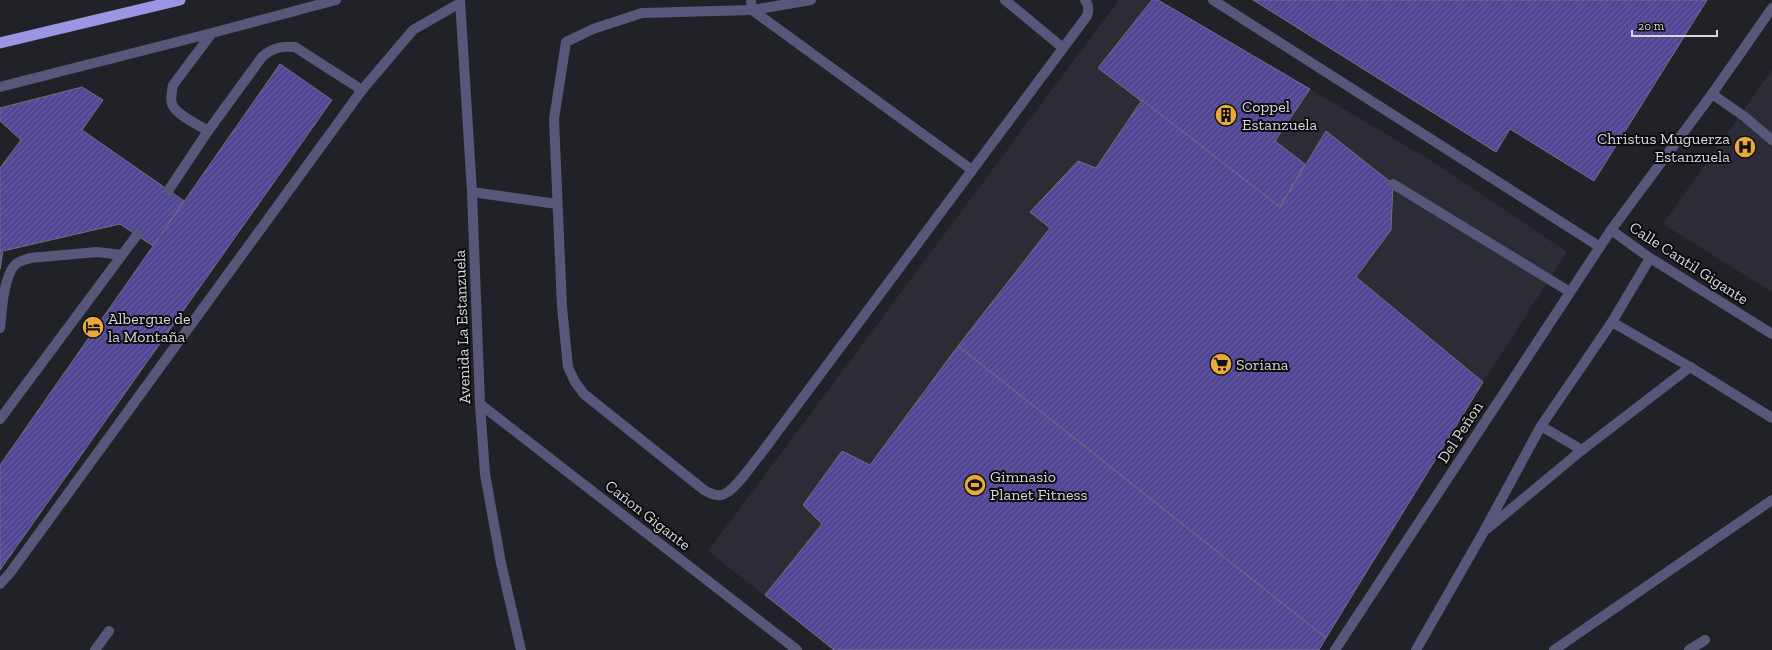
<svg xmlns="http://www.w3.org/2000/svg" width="1772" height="650" font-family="'Zilla Slab',serif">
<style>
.built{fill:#2c2c37}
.building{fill:url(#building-hatch);stroke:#707079}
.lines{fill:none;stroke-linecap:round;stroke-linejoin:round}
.service{stroke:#585779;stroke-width:10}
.minor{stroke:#585779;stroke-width:10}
.tertiary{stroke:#585779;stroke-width:10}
.trunk{stroke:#9a96e4;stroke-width:11}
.labels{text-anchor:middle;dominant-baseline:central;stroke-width:4;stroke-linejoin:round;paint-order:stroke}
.poi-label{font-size:16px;fill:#d7d7dc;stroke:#0b0b0e;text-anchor:start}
.street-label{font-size:16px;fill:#d7d7dc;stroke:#0b0b0e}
</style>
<defs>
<pattern id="building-hatch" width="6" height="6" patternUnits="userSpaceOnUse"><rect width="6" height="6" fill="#514795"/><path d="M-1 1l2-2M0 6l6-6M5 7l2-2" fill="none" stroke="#6961a3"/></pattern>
</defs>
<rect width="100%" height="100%" fill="#212128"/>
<g class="built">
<polygon points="1119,0 1158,0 1432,161 1567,252 1483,382 1319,650 834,650 708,551"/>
<polygon points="1772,70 1772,292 1663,224"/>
</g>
<g class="building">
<polygon points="1152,0 1158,0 1310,89 1275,141 1305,164 1280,207 1098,68"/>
<polygon points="1253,0 1707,0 1594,181 1510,129 1496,152"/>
<polygon points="280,64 332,100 0,570 0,465"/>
<polygon points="82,87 103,100 82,130 184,201 153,246 120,224 3,251 0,269 0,168 21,140 0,121 0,108"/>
<polygon points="1142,100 1280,207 1326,131 1393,184 1391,230 1356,277 1483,382 1326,638 958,346 1050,228 1030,212 1078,161 1096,168"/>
<polygon points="958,346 1326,638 1319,650 834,650 765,595 822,524 803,505 842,451 870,465"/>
</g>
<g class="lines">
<g class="service">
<polyline points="751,0 752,10 972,170"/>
<path d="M811 0 752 10 642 13 593 29 566 42 554 119 562 307 568 367 575 382 584 394 704 490C709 493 715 496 721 495 733 494 752 464 760 455L1087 16C1089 10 1089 6 1085 0"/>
<polyline points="1005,0 1063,48"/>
<polyline points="1213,0 1600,247"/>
<path d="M212 33 173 85C172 91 170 98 172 104 176 115 199 125 208 131L262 57C272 48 281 46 295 47L362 90"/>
<polyline points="0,87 212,33 336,0"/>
<polyline points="1712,94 1745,117 1772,140"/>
<polyline points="1393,184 1570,292"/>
<polyline points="168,191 208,131"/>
<polyline points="472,192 557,204"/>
<polyline points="1611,230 1650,258 1772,334"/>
<polyline points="1612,322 1690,367 1772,418"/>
<path d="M0 328C2 311 3 280 14 266 17 261 25 260 30 258L97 252 122 255"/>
<polyline points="0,419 137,235"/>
<polyline points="1541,426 1582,450"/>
<polyline points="1487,529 1582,450 1690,367"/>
<polyline points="0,584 10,573 362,90 413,30 460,3"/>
<polyline points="1416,650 1483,533 1541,426 1612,322 1650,258"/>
<polyline points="1554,650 1772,500"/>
<polyline points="1689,650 1705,640"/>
</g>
<g class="minor">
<polyline points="480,404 797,650"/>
<polyline points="95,650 109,631"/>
<polyline points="1335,650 1611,230 1712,94 1772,8"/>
</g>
<polyline class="tertiary" points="460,0 472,192 480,404 485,474 501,563 521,650"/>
<polyline class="trunk" points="0,43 180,0"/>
</g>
<defs>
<g id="building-disc" transform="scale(1.15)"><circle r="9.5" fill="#eba93a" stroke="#0b0b0e"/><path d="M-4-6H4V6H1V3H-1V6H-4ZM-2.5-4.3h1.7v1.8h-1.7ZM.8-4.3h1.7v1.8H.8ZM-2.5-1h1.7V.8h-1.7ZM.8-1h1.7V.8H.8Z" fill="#111"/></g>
<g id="hospital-disc" transform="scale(1.15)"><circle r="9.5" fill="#eba93a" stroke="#0b0b0e"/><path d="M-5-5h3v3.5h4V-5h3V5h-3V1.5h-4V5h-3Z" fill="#111"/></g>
<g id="hotel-disc" transform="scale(1.15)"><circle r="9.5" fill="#eba93a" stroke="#0b0b0e"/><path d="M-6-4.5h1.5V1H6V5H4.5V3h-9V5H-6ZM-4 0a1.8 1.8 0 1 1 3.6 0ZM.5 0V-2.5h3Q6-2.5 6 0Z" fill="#111"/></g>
<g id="supermarket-disc" transform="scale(1.15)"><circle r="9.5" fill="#eba93a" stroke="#0b0b0e"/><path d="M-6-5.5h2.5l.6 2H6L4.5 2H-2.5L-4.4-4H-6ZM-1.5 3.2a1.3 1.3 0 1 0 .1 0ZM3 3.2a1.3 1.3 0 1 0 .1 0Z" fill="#111"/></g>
<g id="stadium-disc" transform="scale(1.15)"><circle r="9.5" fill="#eba93a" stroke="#0b0b0e"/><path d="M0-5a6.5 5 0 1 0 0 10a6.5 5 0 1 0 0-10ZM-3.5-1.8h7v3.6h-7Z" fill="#111"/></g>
</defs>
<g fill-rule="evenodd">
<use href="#building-disc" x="1226" y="115"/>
<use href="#hospital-disc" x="1745" y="147"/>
<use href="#hotel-disc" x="93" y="327"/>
<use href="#supermarket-disc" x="1221" y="364"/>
<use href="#stadium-disc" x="975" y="485"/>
</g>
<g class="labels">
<g class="poi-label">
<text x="1242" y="106">Coppel<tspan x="1242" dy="18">Estanzuela</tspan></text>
<text x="1730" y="138" text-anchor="end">Christus Muguerza<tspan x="1730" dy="18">Estanzuela</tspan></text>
<text x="108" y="318">Albergue de<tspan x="108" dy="18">la Montaña</tspan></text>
<text x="1236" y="364">Soriana</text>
<text x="990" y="476">Gimnasio<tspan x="990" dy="18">Planet Fitness</tspan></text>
</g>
<g class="street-label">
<text transform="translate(1689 263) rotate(33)">Calle Cantil Gigante</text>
<text transform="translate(462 327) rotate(-92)">Avenida La Estanzuela</text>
<text transform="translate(1460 432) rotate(-57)">Del Peñon</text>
<text transform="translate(648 515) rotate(38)">Cañon Gigante</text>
</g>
</g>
<path d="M1632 30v6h85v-6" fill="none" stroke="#d7d7dc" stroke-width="2"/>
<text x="1638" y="30" font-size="12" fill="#d7d7dc" stroke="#0b0b0e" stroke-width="3" paint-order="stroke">20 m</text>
</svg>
